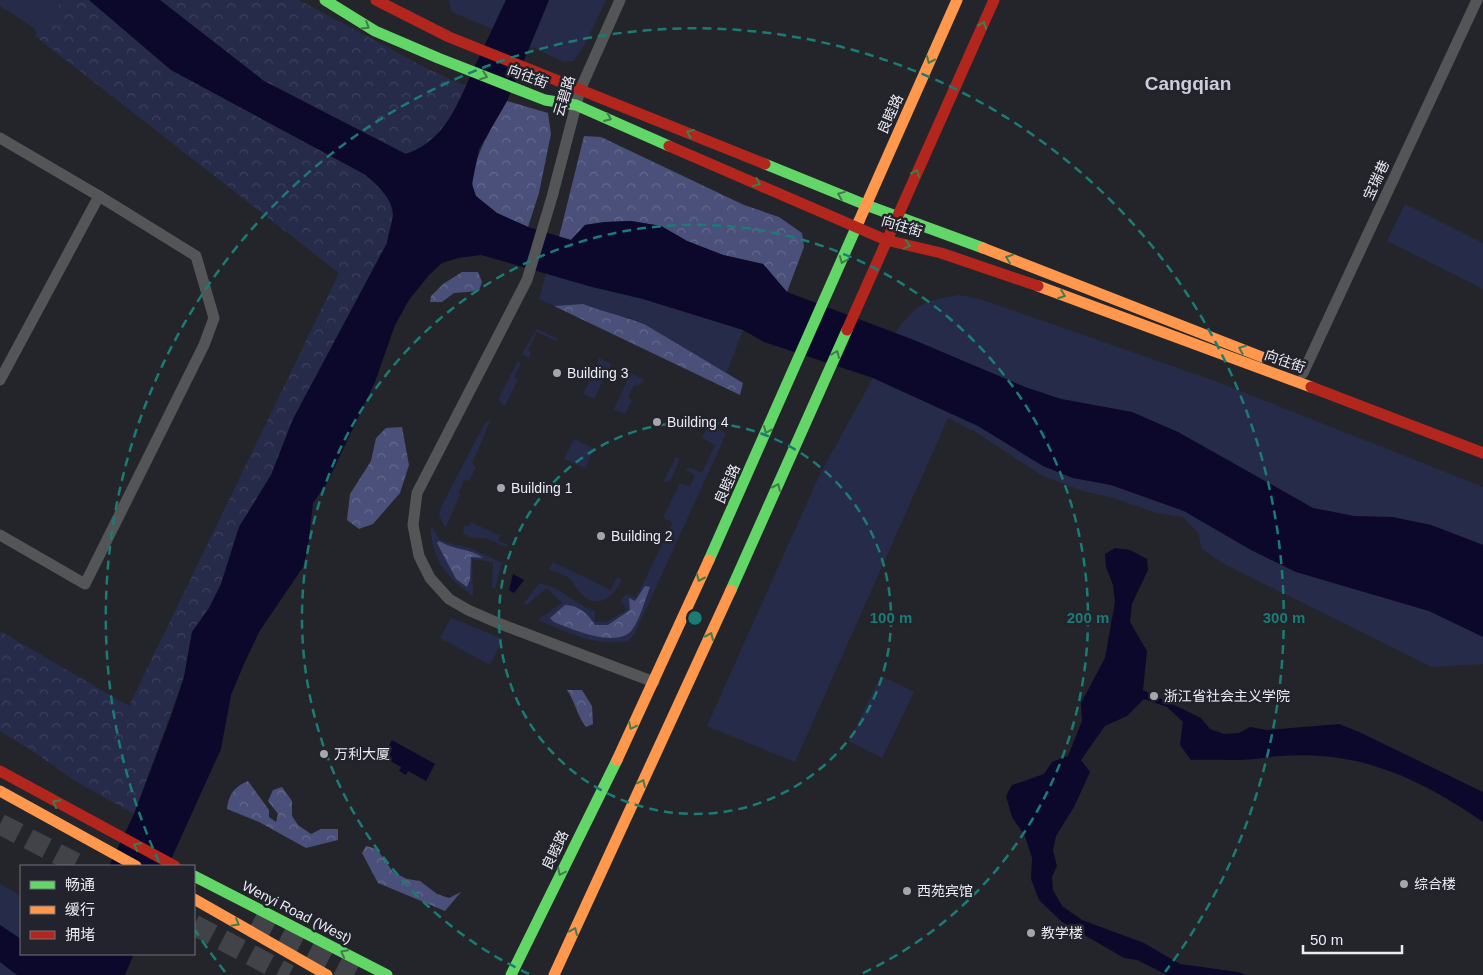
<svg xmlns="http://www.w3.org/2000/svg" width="1483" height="975" font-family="Helvetica,'Noto Sans SC',sans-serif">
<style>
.grass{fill:#272b4a}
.forest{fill:url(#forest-crowns)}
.park{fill:url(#park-crowns)}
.water{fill:#0b082c}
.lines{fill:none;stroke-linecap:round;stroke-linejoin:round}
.highway-tunnel{stroke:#424348;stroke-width:21;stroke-dasharray:21 11;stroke-linecap:butt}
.street{stroke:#545557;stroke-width:11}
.fast{stroke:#63d668;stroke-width:11}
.slow{stroke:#ff974d;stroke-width:11}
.jam{stroke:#b3261e;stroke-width:11}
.oneway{stroke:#427c4a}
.ring{fill:none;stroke:#1a7c75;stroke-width:2.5;stroke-dasharray:9 6}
.poi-dot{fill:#a5a6ac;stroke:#22232c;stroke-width:2}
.labels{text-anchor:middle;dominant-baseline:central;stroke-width:5;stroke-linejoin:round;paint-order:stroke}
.street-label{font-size:14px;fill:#ebecf2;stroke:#22232c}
.poi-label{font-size:14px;fill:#ebecf2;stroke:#22232c;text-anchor:start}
.district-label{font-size:19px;font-weight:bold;fill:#cbcdd8;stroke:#22232c}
.centre{fill:#1a7c75;stroke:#22232c;stroke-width:2.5}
.ring-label{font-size:15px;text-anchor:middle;font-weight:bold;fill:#1a7c75;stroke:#22232c;stroke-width:5;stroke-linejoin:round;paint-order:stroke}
</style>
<defs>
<pattern id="forest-crowns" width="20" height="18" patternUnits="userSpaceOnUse" patternTransform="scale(1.25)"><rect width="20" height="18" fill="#4a5079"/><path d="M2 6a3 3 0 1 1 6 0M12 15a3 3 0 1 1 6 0" fill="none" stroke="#64698c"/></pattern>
<pattern id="park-crowns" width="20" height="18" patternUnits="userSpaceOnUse" patternTransform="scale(1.25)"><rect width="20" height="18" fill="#272b4a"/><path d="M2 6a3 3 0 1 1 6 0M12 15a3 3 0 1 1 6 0" fill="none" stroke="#3c405c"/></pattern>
</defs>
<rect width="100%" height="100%" fill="#24252a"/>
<g class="grass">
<polygon points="0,0 62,0 37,34 33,27 0,6"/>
<polygon points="449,0 506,0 492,29 452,12"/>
<polygon points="549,0 606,0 584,46 573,61 564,62 530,46"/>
<polygon points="1405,204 1483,243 1483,289 1387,241"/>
<polygon points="546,273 643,299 743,330 726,374 644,324 627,317 611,315 583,304 554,306 539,299"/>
<path d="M959 295 980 299 1215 381 1483 487V545L1431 525 1392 517 1354 516 1313 508 1178 432 1132 412 1061 399 1025 387 894 334C918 302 921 302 959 295Z"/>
<polygon points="537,329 558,339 556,341 537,332 528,350 531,352 529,358 522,354"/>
<polygon points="599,358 611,364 594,399 583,394 590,380 594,381 600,368 597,366"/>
<polygon points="518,361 521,363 514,378 518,379 505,406 500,402 499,398"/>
<polygon points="631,373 644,380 638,386 634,385 628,398 632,400 625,414 614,409"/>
<polygon points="873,378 978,426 1043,466 1073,478 1111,485 1184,511 1251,550 1296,572 1429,611 1480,635 1483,637 1483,664 1432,667 1224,564 1202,549 1198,533 1183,517 1157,513 1110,497 1083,491 1043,476 974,431 948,418 795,762 707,726 819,476"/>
<polygon points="491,419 472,464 476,467 469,481 464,480 458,494 460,495 446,527 444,526 439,515 442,505 485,423"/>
<path d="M708 426H714L726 434 635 633 628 641C595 647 568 632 538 620L562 603 547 588 526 605 524 603 539 584C561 585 575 606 595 611V622H606L627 610 621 601 626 594 636 598 673 522 663 518 680 483 690 487 695 475 686 470 688 467 702 473 715 445 702 438Z"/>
<polygon points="574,439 594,449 585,468 564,459"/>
<polygon points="686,445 670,481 663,483 676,457 680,459"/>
<polygon points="471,522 500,536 498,541 508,545 507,547 485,538 472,538 464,534 463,526 469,526"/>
<path d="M431 528H433L439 539 452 544 470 548 502 563 495 588H492L493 562 472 559 473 596C448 578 431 560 431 528Z"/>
<path d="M553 562 611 590 617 577 622 580C616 592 601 610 585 597 580 593 575 585 571 580 567 575 555 572 549 569Z"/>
<polygon points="451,618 503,639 490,665 440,638"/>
<polygon points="881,676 914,692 882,758 849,741"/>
<polygon points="0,884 21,896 21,939 0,925"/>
<polygon points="0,962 1,962 17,975 0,975"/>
</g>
<g class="forest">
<path d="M507 101 548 113 551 134 539 193 528 227C511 219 488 212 476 196 461 174 496 121 507 101Z"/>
<polygon points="584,136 601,137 744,205 779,217 802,233 804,247 787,292 763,264 723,255 687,241 661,226 631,221 605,222 585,225 571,240 559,237"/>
<polygon points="462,272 478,272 482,282 479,291 454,293 442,302 430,302 431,296 443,284"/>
<path d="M583 304C603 312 624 316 644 324L743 383 740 395 554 306Z"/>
<polygon points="402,427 409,465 400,493 373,524 359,529 347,520 350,494 371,461 376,438 386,428"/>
<path d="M439 541C456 551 470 548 483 558L471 557 470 580 467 587 456 579 437 543Z"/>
<path d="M645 586 650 587C645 600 640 619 632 630 617 649 571 629 554 622L550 618 565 605C579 605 588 614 595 625H608L630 610 629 598 635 601Z"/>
<path d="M567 690H582L592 706 593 724 586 727C576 714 576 703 567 690Z"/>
<path d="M248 781 269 810V817L276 822 278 814 268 801 273 790 282 787 292 801V816L298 825 311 834 321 829H338V840L306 848 259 822 227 809C229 794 234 787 248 781Z"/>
<polygon points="366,846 377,849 393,872 407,879 420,881 437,894 449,898 461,892 445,911 378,883 362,853"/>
</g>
<g class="park">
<path d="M62 0H89L171 70 364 174C376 183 393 199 393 215 392 224 388 234 387 243L293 419 271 475 239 527 221 584 209 608 192 632 184 677 134 814 77 782 28 748 0 731V631L129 706 339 273 35 36Z"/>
<path d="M160 0H299L430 70 466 86C453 117 438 143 405 154L264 81Z"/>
</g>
<g class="water">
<path d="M89 0H160L264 81 406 154C445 141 457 105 473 70 484 47 495 23 506 0H549L507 101 479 149 472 184 476 196 497 213 528 227 571 240 585 225 605 222 631 221 661 226 687 241 723 255 763 264 787 292 914 340 1025 387 1061 399 1132 412 1178 432 1313 508 1354 516 1392 517 1431 525 1483 545V637L1429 611 1296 572 1251 550 1184 511 1111 485 1073 478 1043 466 978 426 873 378 764 342 743 330 643 299 592 287 481 255 458 258 442 263 429 275 409 300 395 325 375 382 327 483 313 503 308 547 303 567 259 632 244 664 231 695 221 749 168 866H109L134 814 171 716 184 677 192 632 209 608 221 584 239 527 271 475 293 419 387 243C388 234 392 224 393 215 393 199 376 183 364 174L171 70Z"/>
<path d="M1115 548 1130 550 1147 559 1148 570 1132 604 1130 622 1147 651 1143 690 1201 718 1210 729 1224 734 1239 733 1250 727 1267 730 1339 724 1359 732 1483 792V822C1436 789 1379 759 1320 756 1299 754 1276 756 1255 759 1238 761 1210 759 1191 760L1180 745 1183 722 1167 707 1144 699 1127 716 1105 726 1081 760 1090 772 1074 807 1056 836 1053 850 1057 866 1052 877 1053 890 1062 906 1082 920 1144 943 1180 964 1238 972 1246 975H1167L1137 960 1124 958 1062 922 1039 900 1031 879 1032 858 1025 836 1012 817 1006 796 1012 785 1044 774 1052 762 1068 756 1082 721 1081 703 1105 658 1115 602 1113 585 1106 567 1105 554Z"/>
<polygon points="513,574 524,580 514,593 509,590"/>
<polygon points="392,740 435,764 426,781 408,771 406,775 399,771 401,767 383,757"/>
<polygon points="0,925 21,939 21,954 134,954 125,975 17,975 0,962"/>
</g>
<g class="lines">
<g class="highway-tunnel">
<polyline points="0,824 81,866"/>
<polyline points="252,923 354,975"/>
<polyline points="194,925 289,975"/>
</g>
<g class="street">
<polyline points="620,0 580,90 552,197 527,280 417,493 413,525 419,556 430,578 449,599 468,610 498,623 654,682"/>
<polyline points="0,138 99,196 0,380"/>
<polyline points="1303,373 1477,0"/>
<polyline points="0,535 85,584 204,345 214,318 196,256 99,196"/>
</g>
<g class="fast">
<polyline points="325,0 375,31 438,58 545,100 576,105 669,146"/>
<polyline points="765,164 866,205 983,248"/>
<polyline points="709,560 859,221"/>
<polyline points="731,590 847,330"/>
<polyline points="194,876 387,975"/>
<polyline points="511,975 617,760"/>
</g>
<g class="slow">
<polyline points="859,221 957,0"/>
<polyline points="983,248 1262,357"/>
<polyline points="1038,286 1311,387"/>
<polyline points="617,760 709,560"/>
<polyline points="0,791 136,866"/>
<polyline points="194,899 327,975"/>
<polyline points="554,975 731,590"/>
</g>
<g class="jam">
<polyline points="376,0 449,37 765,164"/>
<polyline points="669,146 886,240 941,253 1038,286"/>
<polyline points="847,330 994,0"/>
<polyline points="1311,387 1483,453"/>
<polyline points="0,771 175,866"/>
</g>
</g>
<defs><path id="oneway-chevron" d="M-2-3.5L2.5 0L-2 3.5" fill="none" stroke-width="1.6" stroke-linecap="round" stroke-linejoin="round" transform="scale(1.25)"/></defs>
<g class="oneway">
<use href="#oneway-chevron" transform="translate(983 25) rotate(-66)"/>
<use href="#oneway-chevron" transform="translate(366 26) rotate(32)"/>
<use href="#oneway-chevron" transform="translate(930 60) rotate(114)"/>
<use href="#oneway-chevron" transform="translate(484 76) rotate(21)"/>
<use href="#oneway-chevron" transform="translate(608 118) rotate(23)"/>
<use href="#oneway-chevron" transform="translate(690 133) rotate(-158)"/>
<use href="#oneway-chevron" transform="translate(916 173) rotate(-66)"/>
<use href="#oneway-chevron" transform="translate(757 183) rotate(24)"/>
<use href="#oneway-chevron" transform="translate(841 195) rotate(-158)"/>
<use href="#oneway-chevron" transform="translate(907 245) rotate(13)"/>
<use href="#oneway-chevron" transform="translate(1009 258) rotate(-160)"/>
<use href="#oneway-chevron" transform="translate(843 260) rotate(112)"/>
<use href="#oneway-chevron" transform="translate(1062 295) rotate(20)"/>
<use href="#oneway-chevron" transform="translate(1242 349) rotate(-158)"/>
<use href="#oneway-chevron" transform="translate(836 354) rotate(-67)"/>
<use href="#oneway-chevron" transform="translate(767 430) rotate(114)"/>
<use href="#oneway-chevron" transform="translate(777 487) rotate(-66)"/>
<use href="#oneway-chevron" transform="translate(700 578) rotate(114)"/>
<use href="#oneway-chevron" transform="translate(710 636) rotate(-66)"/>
<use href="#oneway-chevron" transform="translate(632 726) rotate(116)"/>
<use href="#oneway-chevron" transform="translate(642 783) rotate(-65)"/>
<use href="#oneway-chevron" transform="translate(56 803) rotate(-152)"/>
<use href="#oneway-chevron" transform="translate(137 846) rotate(-152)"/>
<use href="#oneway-chevron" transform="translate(561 872) rotate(116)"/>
<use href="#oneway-chevron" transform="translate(236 923) rotate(30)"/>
<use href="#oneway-chevron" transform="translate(574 931) rotate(-66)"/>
<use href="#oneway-chevron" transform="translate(344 953) rotate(-153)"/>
</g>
<g class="ring">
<circle cx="695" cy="618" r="196"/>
<path d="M529 974A393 393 0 1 1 861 974"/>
<path d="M225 972A589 589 0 0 1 195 930M159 862A589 589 0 1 1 1165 972"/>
</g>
<g class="poi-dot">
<circle cx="557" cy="373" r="5"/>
<circle cx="657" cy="422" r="5"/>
<circle cx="501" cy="488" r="5"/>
<circle cx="601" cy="536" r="5"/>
<circle cx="1154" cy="696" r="5"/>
<circle cx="324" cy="754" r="5"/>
<circle cx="1404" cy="884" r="5"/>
<circle cx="907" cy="891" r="5"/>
<circle cx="1031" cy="933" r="5"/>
</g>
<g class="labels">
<g class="street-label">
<text transform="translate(528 76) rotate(21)">向往街</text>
<text transform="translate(564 96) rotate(-73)">云碧路</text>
<text transform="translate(890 114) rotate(-66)">良睦路</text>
<text transform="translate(1376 180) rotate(-65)">宝瑞巷</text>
<text transform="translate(902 226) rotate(17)">向往街</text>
<text transform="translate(1285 361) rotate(20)">向往街</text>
<text transform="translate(727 484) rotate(-66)">良睦路</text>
<text transform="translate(555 850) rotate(-64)">良睦路</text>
<text transform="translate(297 912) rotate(27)">Wenyi Road (West)</text>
</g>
<g class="poi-label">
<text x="567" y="373">Building 3</text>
<text x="667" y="422">Building 4</text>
<text x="511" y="488">Building 1</text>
<text x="611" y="536">Building 2</text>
<text x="1164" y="696">浙江省社会主义学院</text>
<text x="334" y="754">万利大厦</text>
<text x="1414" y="884">综合楼</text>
<text x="917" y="891">西苑宾馆</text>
<text x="1041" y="933">教学楼</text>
</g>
<g class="district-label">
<text x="1188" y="83">Cangqian</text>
</g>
</g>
<circle cx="695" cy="618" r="8" class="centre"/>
<g class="ring-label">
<text x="891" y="623">100 m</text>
<text x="1088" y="623">200 m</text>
<text x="1284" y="623">300 m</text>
</g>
<rect x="20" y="865" width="175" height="90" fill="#22232c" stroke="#72737b"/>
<rect x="30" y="881" width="25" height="8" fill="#63d668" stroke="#72737b"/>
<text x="65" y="890" font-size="15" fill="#ebecf2">畅通</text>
<rect x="30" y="906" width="25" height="8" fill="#ff974d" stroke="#72737b"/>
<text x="65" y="915" font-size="15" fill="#ebecf2">缓行</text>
<rect x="30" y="931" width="25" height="8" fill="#b3261e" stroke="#72737b"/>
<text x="65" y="940" font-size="15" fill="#ebecf2">拥堵</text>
<path d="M1303 945v8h99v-8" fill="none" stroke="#ebecf2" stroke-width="2.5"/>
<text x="1310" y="945" font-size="15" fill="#ebecf2" stroke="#22232c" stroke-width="4" paint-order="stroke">50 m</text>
</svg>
